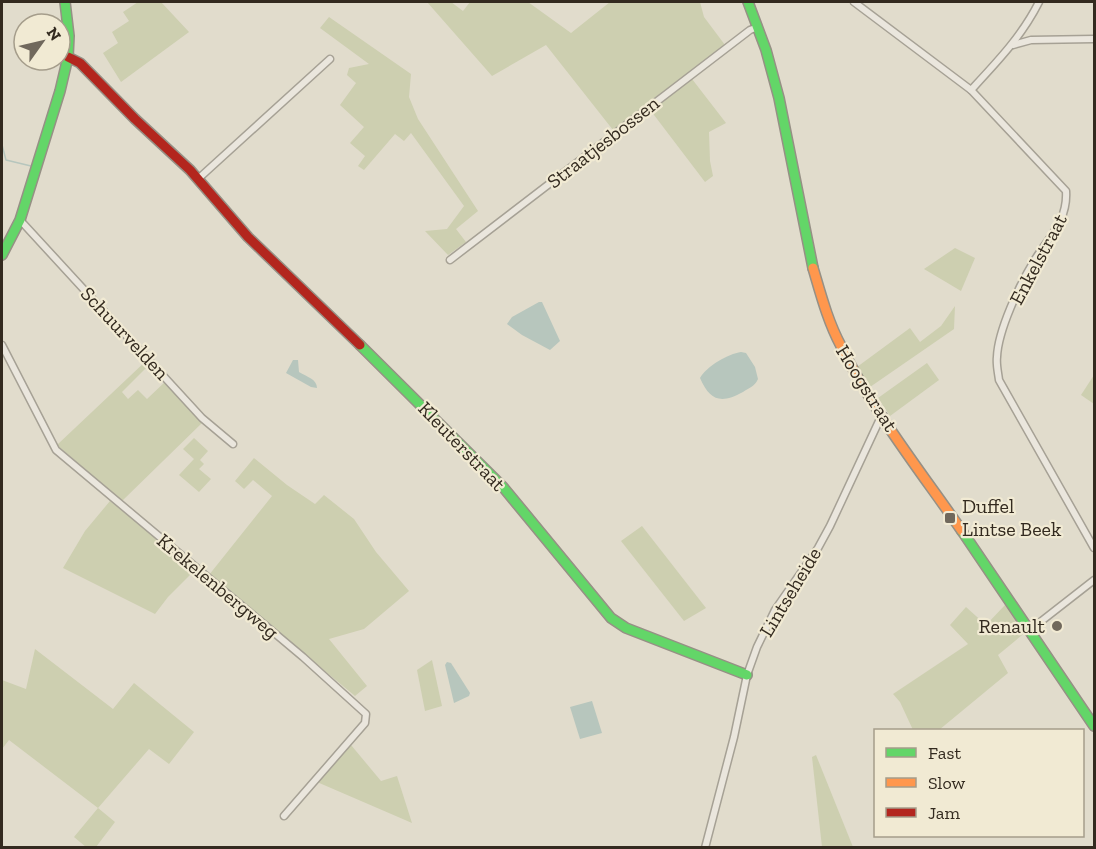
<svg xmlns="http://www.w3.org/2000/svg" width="1096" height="849" font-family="'Zilla Slab',serif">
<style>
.green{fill:#cdcfb0}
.water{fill:#b7c6bd}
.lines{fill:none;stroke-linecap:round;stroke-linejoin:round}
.stream{stroke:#b7c6bd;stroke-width:1.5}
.street-casing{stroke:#a6a195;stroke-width:9}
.fast-casing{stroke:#969085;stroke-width:12}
.slow-casing{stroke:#969085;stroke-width:12}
.jam-casing{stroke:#969085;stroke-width:12}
.street{stroke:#eae6dd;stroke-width:6}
.fast{stroke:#63d668;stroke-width:9}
.slow{stroke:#ff974d;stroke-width:9}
.jam{stroke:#b3261e;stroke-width:9}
.poi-dot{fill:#70685c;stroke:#f1ead3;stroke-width:2}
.labels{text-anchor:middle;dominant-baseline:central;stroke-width:4.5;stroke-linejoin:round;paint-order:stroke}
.street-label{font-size:20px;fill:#332a1f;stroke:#f1ead3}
.poi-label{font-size:20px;fill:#332a1f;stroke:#f1ead3;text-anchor:start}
</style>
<rect width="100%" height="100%" fill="#e1dccc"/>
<g class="green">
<polygon points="138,2 161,2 189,32 121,82 103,53 118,43 112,32 129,21 123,12"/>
<polygon points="427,2 451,2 463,11 470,2 528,2 571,33 610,2 700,2 704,17 725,45 613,130 546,45 492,76"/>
<polygon points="329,17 411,74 409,97 418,119 478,211 456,229 466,242 448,255 425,231 447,229 464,206 411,133 404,141 395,134 364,170 358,166 365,156 350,143 364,127 340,105 356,83 347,75 349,68 369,64 320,28"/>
<polygon points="692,79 726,123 709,132 710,161 713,176 705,182 651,111"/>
<polygon points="955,248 975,258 961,291 924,269"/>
<polygon points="955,306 954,329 870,387 857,367 910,328 920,342 941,326"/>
<polygon points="147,360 150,364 122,392 128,399 138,390 147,399 166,381 203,422 122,501 57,445"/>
<polygon points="927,363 939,380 890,416 878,398"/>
<polygon points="1094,375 1094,404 1081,395"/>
<polygon points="194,438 208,451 200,460 204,464 199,469 211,479 199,492 179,475 194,459 183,449"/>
<polygon points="254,458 287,485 315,504 324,495 354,519 376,552 409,591 364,629 329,639 367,686 355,696 209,575 272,496 253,480 244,489 235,481"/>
<polygon points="110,501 195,570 168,597 155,614 63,568 85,531"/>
<polygon points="642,526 706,608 684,621 621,541"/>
<polygon points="1005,605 1027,631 998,655 1008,673 939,730 913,730 900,702 893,694 968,644 950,625 966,607 986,625"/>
<polygon points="35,649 113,709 134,683 194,732 169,764 149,749 98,808 115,822 96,847 86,847 74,837 98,808 9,740 2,749 2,680 26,689"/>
<polygon points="432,660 442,706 425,711 417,670"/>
<polygon points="351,745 381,781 397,776 412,823 317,782"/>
<polygon points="816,755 853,847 822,847 812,757"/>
</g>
<g class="water">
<polygon points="539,302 542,302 560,341 550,350 522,335 507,324 512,317"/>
<path d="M741 352 746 353 755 367 758 379C755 386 749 388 743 392 721 404 710 401 700 378 707 366 728 354 741 352Z"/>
<path d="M293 360H298L299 372C307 377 317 379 317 388L311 387 286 373Z"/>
<polygon points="447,662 451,663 470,693 469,696 454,703 445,665"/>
<polygon points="592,701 602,733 580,739 570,707"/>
</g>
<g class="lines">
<polyline class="stream" points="2,145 6,160 31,166"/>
<g class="street-casing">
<g id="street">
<path d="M854 2 971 90 1066 191C1068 221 1048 238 1034 261 1020 284 998 330 997 357 996 364 998 372 999 380L1094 548"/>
<polyline points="1013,45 1031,40 1094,39"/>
<path d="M971 90C997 62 1022 36 1039 2"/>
<polyline points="198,179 330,59"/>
<polyline points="20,220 202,418 233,444"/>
<polyline points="450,260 750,30 758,27"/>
<polyline points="2,345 56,450 303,657 366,714 365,723 284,816"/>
<polyline points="1030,630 1094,580"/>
<polyline points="705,848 734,737 747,675 757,647 775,610 818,548 830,526 879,421 884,416"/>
</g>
</g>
<g class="fast-casing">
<g id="fast">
<polyline points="748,2 766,50 779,98 813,268"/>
<polyline points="2,255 20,220 60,91 68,57 69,36 65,2"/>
<polyline points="360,345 503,487 611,618 626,628 747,675"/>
<polyline points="962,531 1094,726"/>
</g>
</g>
<g class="slow-casing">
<path id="slow" d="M813 268C821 295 828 322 841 346 872 410 921 472 962 531"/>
</g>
<g class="jam-casing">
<polyline id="jam" points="68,57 80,63 135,119 190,170 248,237 360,345"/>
</g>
<use href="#street" class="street"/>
<use href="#fast" class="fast"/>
<use href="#slow" class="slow"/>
<use href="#jam" class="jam"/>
</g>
<g class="poi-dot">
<rect x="944" y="512" width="12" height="12" rx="3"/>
<circle cx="1057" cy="626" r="6"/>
</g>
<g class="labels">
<g class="street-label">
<text transform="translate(603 142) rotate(-38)">Straatjesbossen</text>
<text transform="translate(1038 259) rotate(-62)">Enkelstraat</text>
<text transform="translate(125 333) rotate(47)">Schuurvelden</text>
<text transform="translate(867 388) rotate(58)">Hoogstraat</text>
<text transform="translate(462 446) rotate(46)">Kleuterstraat</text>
<text transform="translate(218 586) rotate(40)">Krekelenbergweg</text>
<text transform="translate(790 592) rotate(-59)">Lintseheide</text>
</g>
<g class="poi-label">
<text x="962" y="506">Duffel<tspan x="962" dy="23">Lintse Beek</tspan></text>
<text x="1045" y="626" text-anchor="end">Renault</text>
</g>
</g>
<rect width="1096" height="849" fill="none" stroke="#332a1f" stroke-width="6"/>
<rect x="874" y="729" width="210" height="108" fill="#f1ead3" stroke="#a59d8b" stroke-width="1.5"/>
<rect x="886" y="748" width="30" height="9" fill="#63d668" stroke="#a59d8b" stroke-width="1.5"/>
<text x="928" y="759" font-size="18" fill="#332a1f">Fast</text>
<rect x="886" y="778" width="30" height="9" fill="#ff974d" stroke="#a59d8b" stroke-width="1.5"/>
<text x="928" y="789" font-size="18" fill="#332a1f">Slow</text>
<rect x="886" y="808" width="30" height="9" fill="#b3261e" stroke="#a59d8b" stroke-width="1.5"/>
<text x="928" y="819" font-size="18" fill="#332a1f">Jam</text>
<g transform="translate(42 42) rotate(56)"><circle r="28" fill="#f1ead3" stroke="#a59d8b" stroke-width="1.5"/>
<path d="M0-4.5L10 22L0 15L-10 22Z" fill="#70685c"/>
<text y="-9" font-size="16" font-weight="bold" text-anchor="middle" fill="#332a1f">N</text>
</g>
</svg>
